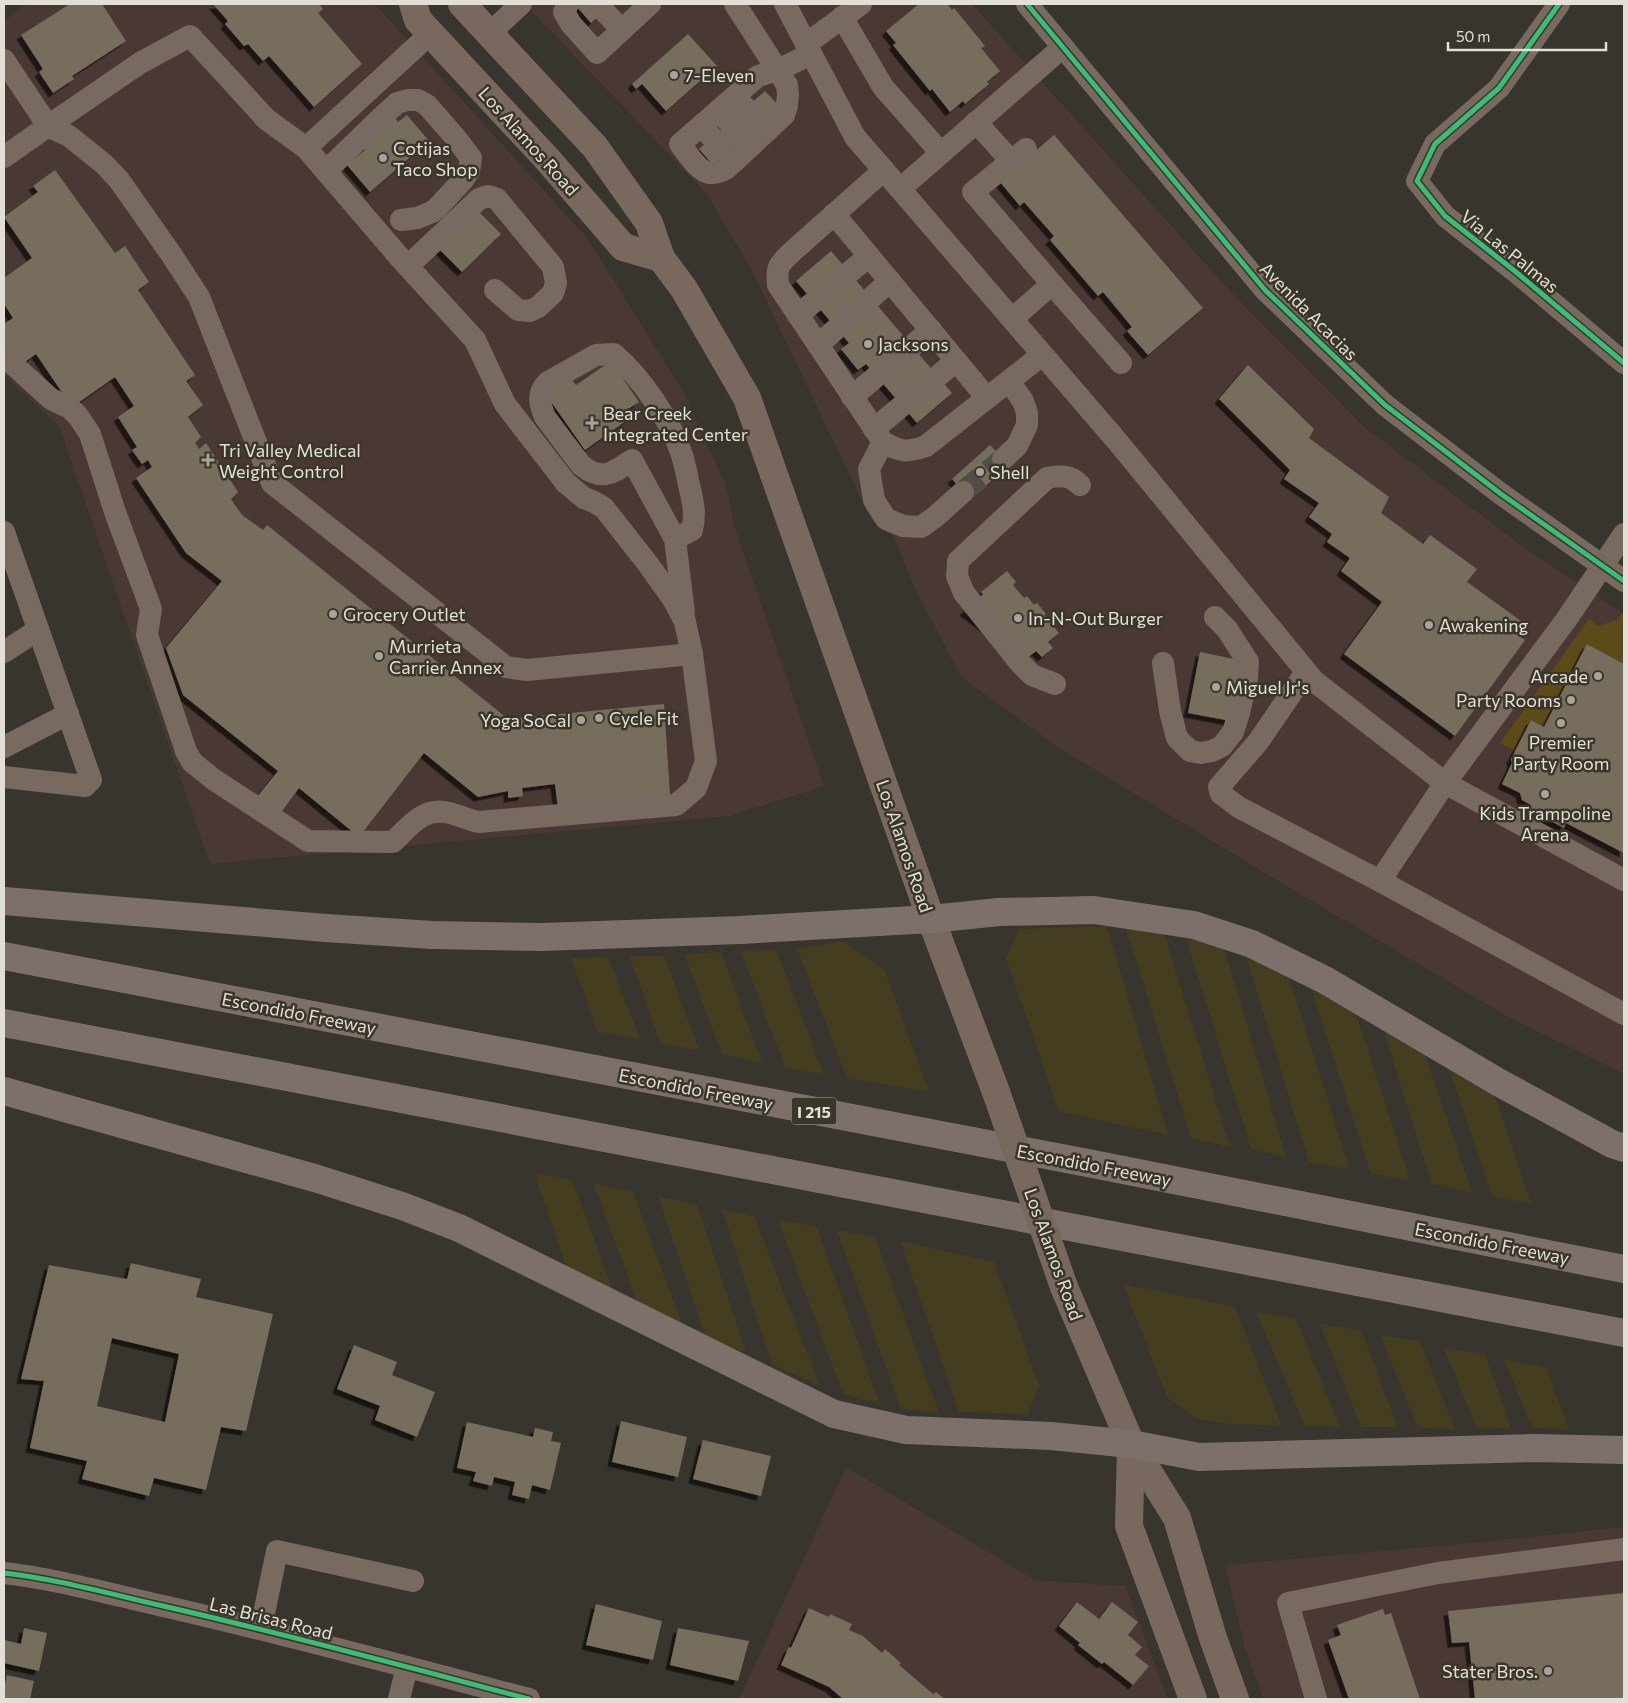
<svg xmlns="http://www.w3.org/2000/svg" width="1628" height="1703" font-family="Commissioner,sans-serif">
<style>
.commercial{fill:#4a3834}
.green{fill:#5c4a18}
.sand{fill:#453d20}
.building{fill:#776d5d;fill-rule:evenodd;filter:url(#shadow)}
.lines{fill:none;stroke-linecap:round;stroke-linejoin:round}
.minor-tunnel{stroke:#514e47;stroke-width:22;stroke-dasharray:22 11;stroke-linecap:butt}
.minor{stroke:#786961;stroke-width:22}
.major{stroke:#78685e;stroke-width:28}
.highway{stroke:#7d706a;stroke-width:28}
.major-bridge{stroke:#78685e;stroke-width:28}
.cycleway-casing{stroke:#3b362a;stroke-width:8}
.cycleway{stroke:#3abd76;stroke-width:5}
.poi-dot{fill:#a6a49c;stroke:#3b362a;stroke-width:2}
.labels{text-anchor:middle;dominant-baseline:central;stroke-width:5;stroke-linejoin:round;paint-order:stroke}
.shield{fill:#3b362a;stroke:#b0aca3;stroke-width:1}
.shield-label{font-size:16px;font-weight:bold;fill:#e2dfd7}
.poi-label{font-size:18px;fill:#e2dfd7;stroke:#3b362a;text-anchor:start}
.street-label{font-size:18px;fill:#e2dfd7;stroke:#3b362a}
</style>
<defs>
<filter id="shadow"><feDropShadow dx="-4.5" dy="4.5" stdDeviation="0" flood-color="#0009"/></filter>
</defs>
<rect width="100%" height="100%" fill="#37352e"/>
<g class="commercial">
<polygon points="26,4 375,4 588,239 681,388 726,485 735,528 824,786 730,816 210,864 59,426 4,375 4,21"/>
<polygon points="525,4 972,4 1229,290 1363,426 1525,548 1624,614 1624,1074 1505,1015 1288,887 1059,748 961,677 914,586 893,535 880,528 871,519 751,269 706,193"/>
<polygon points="846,1467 1035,1580 1125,1586 1168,1699 739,1699"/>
<polygon points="1624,1527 1624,1699 1263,1699 1245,1648 1225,1565 1471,1543"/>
</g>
<polygon class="green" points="1622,613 1624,614 1624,664 1587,644 1544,727 1531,720 1515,751 1500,743 1589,619 1598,626 1617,620"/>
<g class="sand">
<polygon points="1107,926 1168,1135 1059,1111 1006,959 1019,929"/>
<polygon points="1126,928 1164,933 1230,1147 1191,1138"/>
<polygon points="1186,938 1224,947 1286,1157 1251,1149"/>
<polygon points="843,941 884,969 929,1092 847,1078 797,949"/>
<polygon points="776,949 824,1075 785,1067 741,952"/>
<polygon points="721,952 762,1063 722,1054 684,954"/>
<polygon points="629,956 664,956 699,1050 661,1044"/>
<polygon points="1246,956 1288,976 1350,1169 1309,1162"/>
<polygon points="608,957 640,1039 598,1032 571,958"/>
<polygon points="1311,989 1356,1014 1410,1180 1371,1174"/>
<polygon points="1382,1027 1424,1052 1472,1193 1432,1184"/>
<polygon points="1448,1066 1493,1090 1531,1204 1492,1196"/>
<polygon points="534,1173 572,1180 616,1299 570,1277"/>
<polygon points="593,1183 633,1192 682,1325 640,1309"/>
<polygon points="658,1196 697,1205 746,1353 705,1335"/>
<polygon points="722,1209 754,1216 820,1386 772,1365"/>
<polygon points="778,1220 816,1226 880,1404 843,1394"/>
<polygon points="837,1230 875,1237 939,1413 901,1409"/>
<polygon points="900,1241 994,1262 1039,1385 1028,1414 959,1412"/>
<polygon points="1123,1284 1235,1307 1282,1426 1230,1424 1196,1418 1167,1397"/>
<polygon points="1256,1312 1296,1319 1340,1427 1305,1426"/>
<polygon points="1320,1324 1361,1330 1398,1427 1361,1427"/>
<polygon points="1380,1335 1420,1342 1455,1429 1418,1428"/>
<polygon points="1444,1348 1485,1354 1511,1428 1477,1429"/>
<polygon points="1504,1359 1546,1368 1569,1429 1532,1428"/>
</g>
<g class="building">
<polygon points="70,4 102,4 126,41 72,76 74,79 53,93 39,72 43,69 21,35"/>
<polygon points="213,4 319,4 323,9 318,13 362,64 314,107 269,56 263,61 248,44 244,46 225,24 228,21"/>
<polygon points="581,4 612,4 591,23 577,7"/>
<polygon points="919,4 947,4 952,10 954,8 985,46 981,48 1000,71 987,82 989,84 965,104 963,101 950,112 932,89 930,91 893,45 896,43 886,31"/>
<polygon points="688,34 717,66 666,111 642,84 636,89 632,84"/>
<polygon points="765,91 779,106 713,165 699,149"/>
<polygon points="407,115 429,141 370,192 347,165 365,150 361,146 395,118 398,122"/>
<polygon points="1054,135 1203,308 1148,355 1127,331 1132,327 1103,292 1098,296 1050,240 1054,236 1024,202 1020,206 1000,182"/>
<polygon points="55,170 115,253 125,246 149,282 138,290 195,375 186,381 203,405 188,417 201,437 195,443 199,449 206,443 238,492 231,499 242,515 263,530 267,525 508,719 664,704 670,795 558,809 555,784 522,788 523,796 508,798 508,791 478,797 424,753 359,837 299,788 279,815 257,797 278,771 183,695 166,648 222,581 186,553 136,478 152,467 148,460 142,464 132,450 137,447 118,417 134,406 115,377 72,407 36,354 19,366 4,343 4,324 13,318 4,304 4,278 32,258 4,217 38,192 33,186"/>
<polygon points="476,209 501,234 462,272 437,247"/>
<polygon points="831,251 952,393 917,423 866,364 858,370 841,349 849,343 796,281"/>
<polygon points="611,361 639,402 625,411 630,418 585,450 547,396 571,379 576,385"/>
<polygon points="1248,365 1314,429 1309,438 1389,497 1381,513 1423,544 1430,535 1477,569 1467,582 1521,621 1514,632 1525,640 1455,736 1344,654 1382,602 1341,571 1350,558 1327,542 1332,534 1309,517 1319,503 1284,479 1290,470 1219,399"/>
<polygon points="990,445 1009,465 970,500 952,479"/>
<polygon points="1007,571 1016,582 1013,585 1024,598 1027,596 1034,605 1037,603 1046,614 1044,615 1059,633 1048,642 1053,648 1042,657 1036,651 1026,659 964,611 983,594 981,592"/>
<polygon points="1587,644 1624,664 1624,853 1566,823 1564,828 1528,809 1531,805 1522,800 1520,793 1502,784 1512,763 1511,759 1531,720 1544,727"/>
<polygon points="1200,652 1243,661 1231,721 1188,713"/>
<path d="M131 1263 201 1279 196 1297 273 1314 246 1431 221 1427 206 1490 154 1478 149 1496 82 1479 87 1461 30 1448 44 1381 21 1379 49 1265 127 1279ZM112 1338 179 1354 165 1422 97 1406Z"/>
<polygon points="354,1345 397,1362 392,1375 435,1392 417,1437 375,1420 380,1406 337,1389"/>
<polygon points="621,1421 687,1437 678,1477 612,1462"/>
<polygon points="467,1422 533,1437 535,1428 553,1432 551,1441 561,1443 550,1490 532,1485 529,1499 512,1495 515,1482 494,1477 492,1486 473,1481 476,1472 457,1468"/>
<polygon points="703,1440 771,1456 761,1496 693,1479"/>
<polygon points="1624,1593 1624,1699 1475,1699 1469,1642 1452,1643 1448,1611"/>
<polygon points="1077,1602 1099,1619 1112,1602 1138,1622 1128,1635 1142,1647 1135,1655 1149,1666 1133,1685 1104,1662 1102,1664 1078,1645 1080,1643 1059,1626"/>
<polygon points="596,1604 662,1621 653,1660 586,1645"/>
<polygon points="809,1608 829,1617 830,1614 852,1624 849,1630 863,1636 882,1653 885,1649 901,1663 899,1665 933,1694 936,1692 945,1699 843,1699 829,1687 781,1665 789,1647 791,1648"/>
<polygon points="1383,1609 1385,1615 1391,1613 1420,1699 1349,1699 1328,1640 1341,1635 1337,1625"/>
<polygon points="24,1628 47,1633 39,1671 4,1663 4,1640 21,1644"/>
<polygon points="678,1628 749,1641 738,1681 670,1665"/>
<polygon points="7,1675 34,1681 30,1699 4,1699 4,1689"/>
</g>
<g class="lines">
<polyline class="minor-tunnel" points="963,492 1003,459"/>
<g class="minor">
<polyline points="568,4 564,12 571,24 597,53 650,4"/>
<polyline points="597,4 622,30"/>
<path d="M735 4 787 85 788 94 787 106 784 115 726 169C720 172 715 174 709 173 698 171 687 153 680 144L758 76 778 70 811 54"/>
<polyline points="785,4 855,137 900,189 1063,47"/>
<polyline points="1027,4 1265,290 1385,405 1501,494 1624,581"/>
<polyline points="1559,4 1499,88 1435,144 1417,181 1445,216 1516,272 1624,363"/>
<polyline points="842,17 883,87 941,153"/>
<polyline points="490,33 521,4"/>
<polyline points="806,44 861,4"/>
<polyline points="4,60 48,126 4,157"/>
<polyline points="734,97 768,130"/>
<polyline points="718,111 752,145"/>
<polyline points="976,122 1011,161"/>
<polyline points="48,126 69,136 104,164 119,180 171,254 199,297 272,483 506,667 527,670 692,654 685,622 673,599 648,564 604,508 594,502 584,498 566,483 505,404 475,340 401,259 306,148 431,33"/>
<polyline points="48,126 140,63 190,36 227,76 266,119 306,148"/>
<polyline points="701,126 735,161"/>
<path d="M884 170 793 251C779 264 776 266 778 285L883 442C900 452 907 453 926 446L1042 355"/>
<polyline points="326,171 385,114 397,103 408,100 418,100 427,105 455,137 471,158 469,171 463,180 438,207 432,212 417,218 401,220"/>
<polyline points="900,189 1117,441 1314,681 1445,783 1624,880"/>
<polyline points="834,214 987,398"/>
<polyline points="408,266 479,199 488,196 497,199 553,267 556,283 553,293 538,307 530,311 518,310 495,290"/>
<polyline points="1052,284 1121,363"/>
<polyline points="798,315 869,256"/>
<polyline points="1012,319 1052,284 973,192 1026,149"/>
<polyline points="818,345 890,281"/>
<path d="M4 356 51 399 70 408 78 416 90 434 115 512 151 609 147 635 186 751 192 762 213 779 308 841 393 842C409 827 424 806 449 813 459 815 468 820 479 822L676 805 696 788 706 761 692 654"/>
<polyline points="852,397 931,330"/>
<polyline points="874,429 956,361"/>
<polyline points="883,442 869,469 874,500 886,519 903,526 921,527 935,517 963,492"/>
<polyline points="1003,459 1017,446 1027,425 1027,413 1023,401 1009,381"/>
<polyline points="4,532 91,780 85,786 4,777"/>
<polyline points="1624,534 1566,620 1445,783 1380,881 1624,1014"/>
<path d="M675 539 692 530C696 514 693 501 689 485 687 475 685 465 682 455 671 421 641 377 614 354L596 355 548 382C537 393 539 403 545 417L581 465C602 482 613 473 632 460L675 539 684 613"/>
<polyline points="4,652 38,630"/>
<polyline points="1163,663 1170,711 1177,738 1190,751 1201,753 1212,751 1222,746 1233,732 1239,713 1247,679 1248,662 1227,629 1215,617"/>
<polyline points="1306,672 1258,742 1219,787 1221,794 1240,808 1380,881"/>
<path d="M1055 684 1032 675 1020 663 964 593 957 576 958 561 1047 478C1061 475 1070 475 1080 485"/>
<polyline points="4,747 68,714"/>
<path d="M4 1573C57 1579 110 1594 163 1606 286 1634 407 1667 529 1699"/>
<polyline points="261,1628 277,1551 413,1581"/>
<polyline points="399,1699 407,1667"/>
<polyline points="1316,1699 1288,1603 1438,1573 1624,1549"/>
</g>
<g class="major">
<polyline points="413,4 418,20 548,160 623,247 661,258"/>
<polyline points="462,4 595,147 649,223 661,258 684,289 747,398 931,919 996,1092"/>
<polyline points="1064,1287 1131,1444 1177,1518 1213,1638 1235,1699"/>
<polyline points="1131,1444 1129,1526 1193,1699"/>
</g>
<g class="highway">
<polyline points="4,901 326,928 432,935 542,937 740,930 931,919 999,912 1094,910 1194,925 1252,944 1325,980 1498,1082 1612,1144 1624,1148"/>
<polyline points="4,956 1098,1165 1624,1269"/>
<polyline points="4,1023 1624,1333"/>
<polyline points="4,1091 318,1179 402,1206 459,1228 834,1414 906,1430 1051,1436 1131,1444 1199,1457 1534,1448 1624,1450"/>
</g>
<polyline class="major-bridge" points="996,1092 1064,1287"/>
<g class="cycleway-casing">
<g id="cycleway">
<polyline points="1027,4 1265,290 1385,405 1501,494 1624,581"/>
<polyline points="1559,4 1499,88 1435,144 1417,181 1445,216 1516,272 1624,363"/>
<path d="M4 1573C57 1579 110 1594 163 1606 286 1634 407 1667 529 1699"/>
</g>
</g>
<use href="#cycleway" class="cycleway"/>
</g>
<g class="poi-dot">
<circle cx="674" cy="75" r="5"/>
<circle cx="383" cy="158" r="5"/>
<circle cx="868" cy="344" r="5"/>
<path d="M589.5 415.5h5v5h5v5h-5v5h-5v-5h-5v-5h5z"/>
<path d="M205.5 452.5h5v5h5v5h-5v5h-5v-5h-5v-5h5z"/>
<circle cx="980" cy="472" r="5"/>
<circle cx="333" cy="614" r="5"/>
<circle cx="1018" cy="618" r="5"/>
<circle cx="1429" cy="625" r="5"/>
<circle cx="379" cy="656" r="5"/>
<circle cx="1598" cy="676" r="5"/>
<circle cx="1216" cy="687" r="5"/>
<circle cx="1571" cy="700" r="5"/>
<circle cx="599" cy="718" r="5"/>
<circle cx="581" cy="720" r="5"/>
<circle cx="1561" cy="723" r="5"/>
<circle cx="1545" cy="794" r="5"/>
<circle cx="1548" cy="1671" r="5"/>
</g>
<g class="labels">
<rect class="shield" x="791.5" y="1097.5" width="45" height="27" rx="4"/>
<g class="shield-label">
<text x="814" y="1111">I 215</text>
</g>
<g class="poi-label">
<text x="684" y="75">7-Eleven</text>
<text x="393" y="148">Cotijas<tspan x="393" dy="21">Taco Shop</tspan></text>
<text x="878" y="344">Jacksons</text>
<text x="603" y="413">Bear Creek<tspan x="603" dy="21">Integrated Center</tspan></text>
<text x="219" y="450">Tri Valley Medical<tspan x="219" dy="21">Weight Control</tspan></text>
<text x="990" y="472">Shell</text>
<text x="343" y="614">Grocery Outlet</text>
<text x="1028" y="618">In-N-Out Burger</text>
<text x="1439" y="625">Awakening</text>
<text x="389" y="646">Murrieta<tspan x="389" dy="21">Carrier Annex</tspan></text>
<text x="1588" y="676" text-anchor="end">Arcade</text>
<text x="1226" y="687">Miguel Jr's</text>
<text x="1561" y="700" text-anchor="end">Party Rooms</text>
<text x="609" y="718">Cycle Fit</text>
<text x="571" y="720" text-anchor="end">Yoga SoCal</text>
<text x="1561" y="742" text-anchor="middle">Premier<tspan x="1561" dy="21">Party Room</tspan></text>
<text x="1545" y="813" text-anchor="middle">Kids Trampoline<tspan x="1545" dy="21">Arena</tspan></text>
<text x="1538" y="1671" text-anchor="end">Stater Bros.</text>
</g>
<g class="street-label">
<text transform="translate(529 141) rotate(48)">Los Alamos Road</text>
<text transform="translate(1510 251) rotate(39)">Via Las Palmas</text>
<text transform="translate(1309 311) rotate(45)">Avenida Acacias</text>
<text transform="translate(905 846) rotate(71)">Los Alamos Road</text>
<text transform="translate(299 1013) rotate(11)">Escondido Freeway</text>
<text transform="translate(696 1089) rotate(11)">Escondido Freeway</text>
<text transform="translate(1094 1165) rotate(11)">Escondido Freeway</text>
<text transform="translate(1492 1243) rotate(11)">Escondido Freeway</text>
<text transform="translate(1054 1254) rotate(70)">Los Alamos Road</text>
<text transform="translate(271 1618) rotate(14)">Las Brisas Road</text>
</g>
</g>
<rect width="1628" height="1703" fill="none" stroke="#e2dfd7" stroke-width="10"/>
<path d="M1448 42v8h158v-8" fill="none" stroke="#e2dfd7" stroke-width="2.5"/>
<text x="1456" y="42" font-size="15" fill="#e2dfd7" stroke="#3b362a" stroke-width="4" paint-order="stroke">50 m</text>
</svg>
